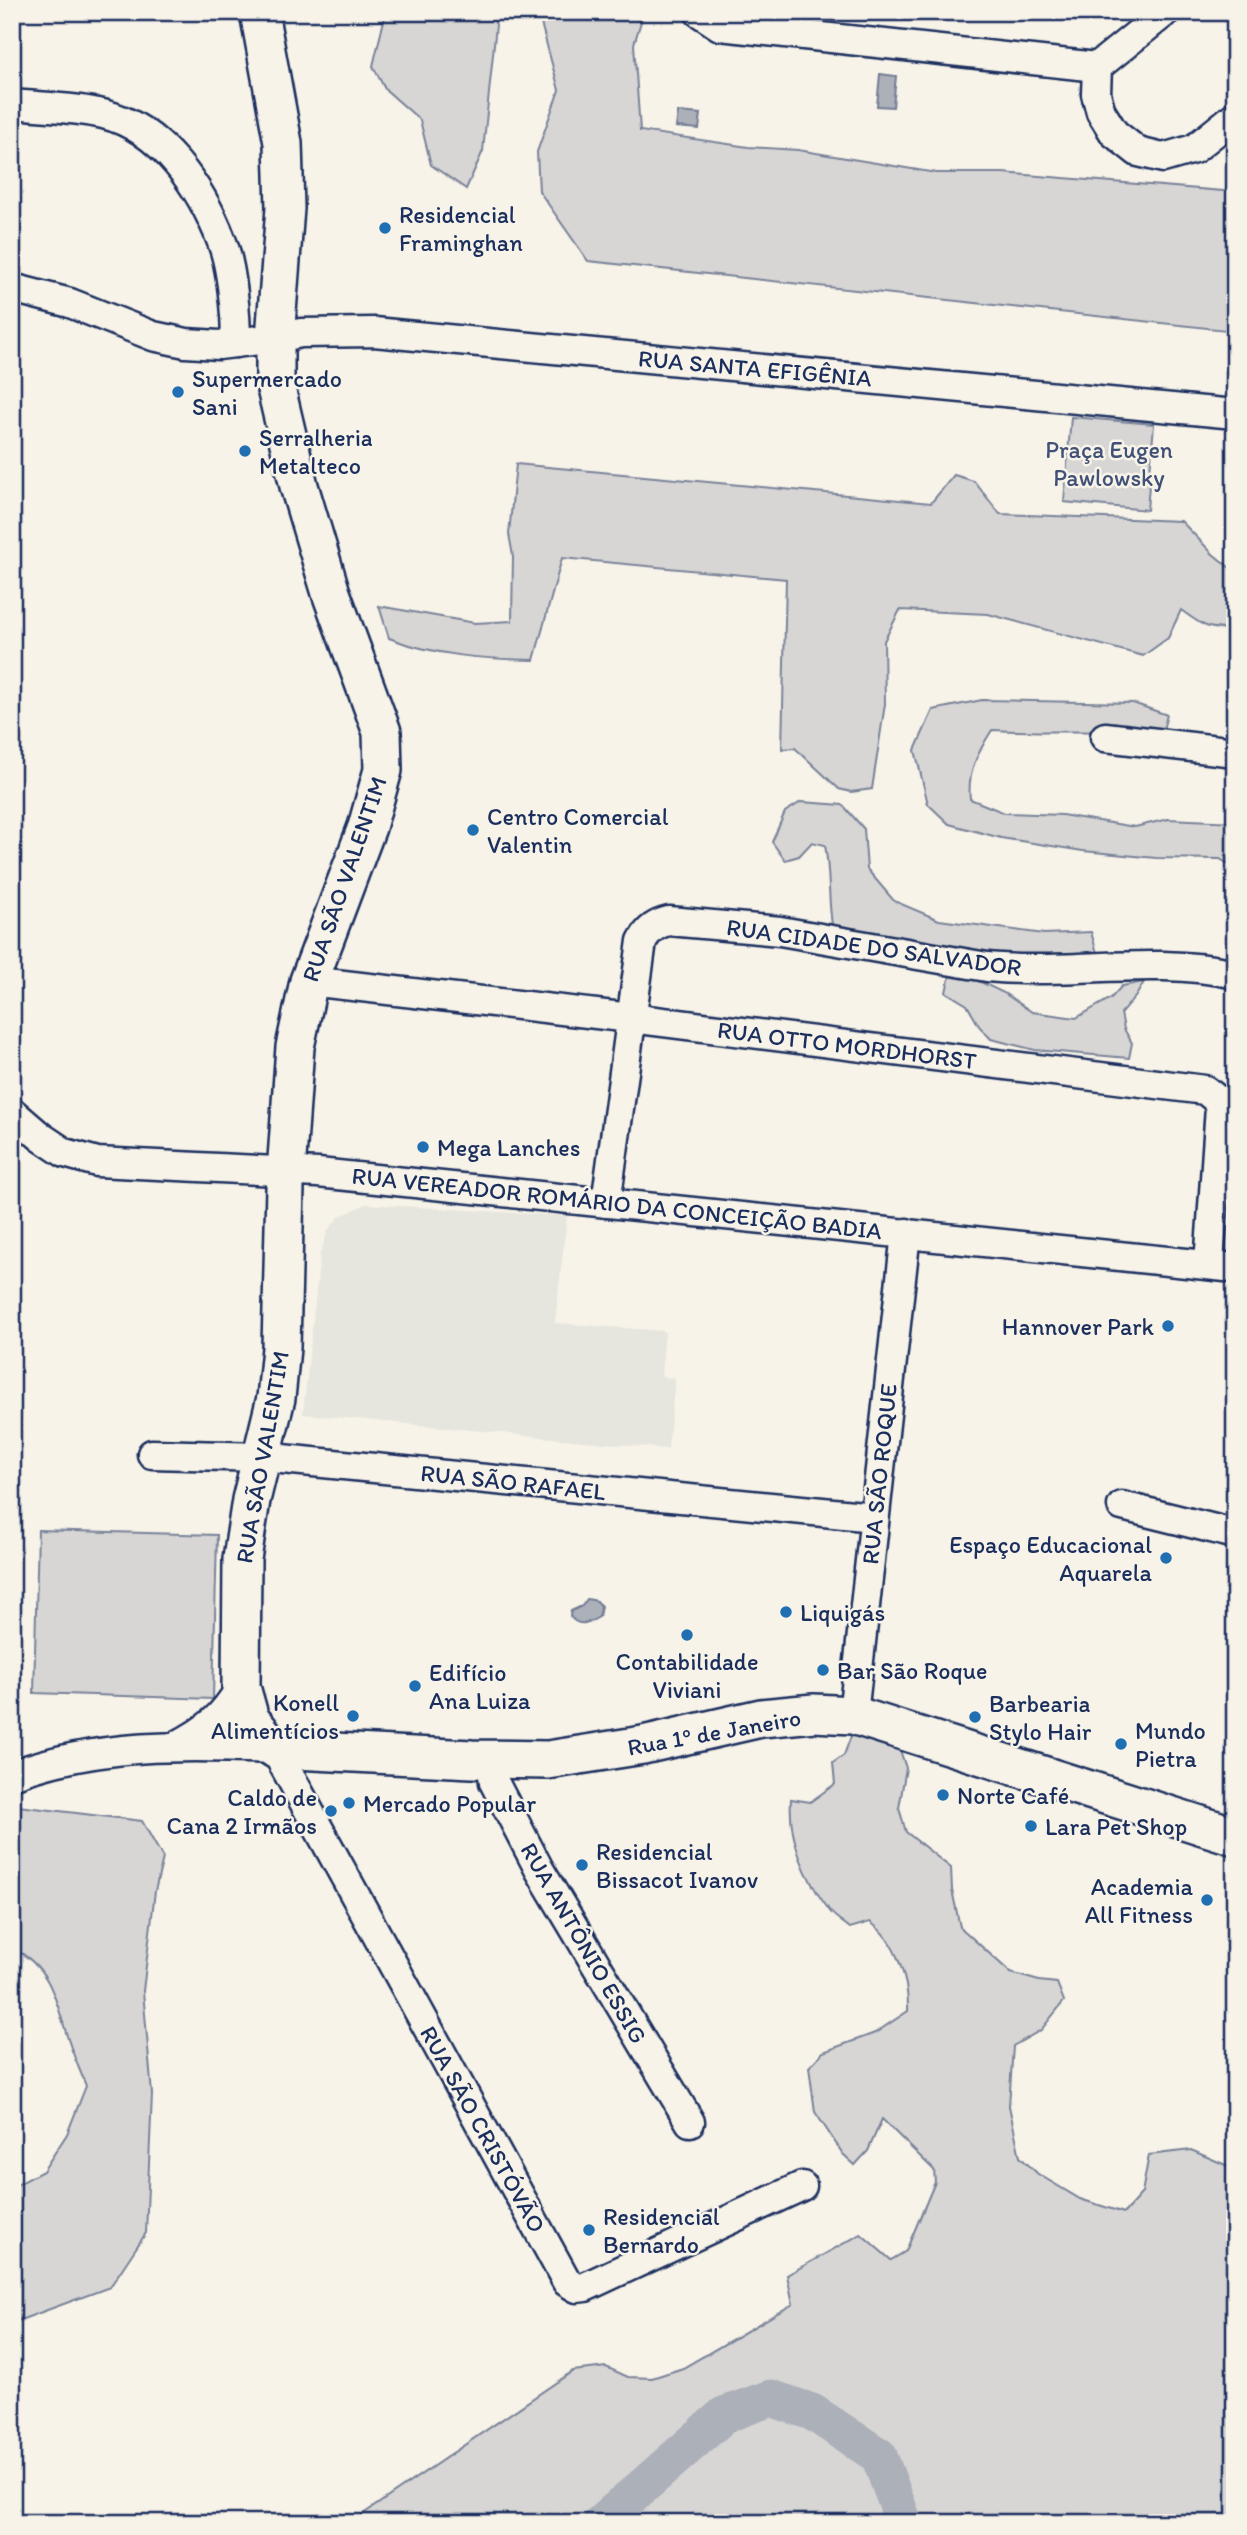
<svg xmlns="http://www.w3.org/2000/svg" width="1247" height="2535" font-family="Itim,sans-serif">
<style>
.built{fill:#e6e5de}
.green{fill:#d7d6d4;stroke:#798299;stroke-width:2}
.water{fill:#acb0b9;stroke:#727c95;stroke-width:2}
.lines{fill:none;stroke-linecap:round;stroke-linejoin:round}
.river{stroke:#acb0b9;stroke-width:37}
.minor-casing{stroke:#1b2f5e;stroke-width:33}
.major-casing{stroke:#1b2f5e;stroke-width:42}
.minor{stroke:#f7f3e8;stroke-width:28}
.major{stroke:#f7f3e8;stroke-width:37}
.poi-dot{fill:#1f6fb2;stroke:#f7f3e8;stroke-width:2.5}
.labels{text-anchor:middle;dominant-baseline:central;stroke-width:5;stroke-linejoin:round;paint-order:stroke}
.poi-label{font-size:24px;fill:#1b2f5e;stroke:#f7f3e8;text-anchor:start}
.street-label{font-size:24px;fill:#1b2f5e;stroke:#f7f3e8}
.park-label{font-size:24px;fill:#415076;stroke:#f7f3e8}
</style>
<rect width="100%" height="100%" fill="#f7f3e8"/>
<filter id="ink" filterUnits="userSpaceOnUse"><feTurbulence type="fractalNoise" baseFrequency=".0143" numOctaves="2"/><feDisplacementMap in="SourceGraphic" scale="14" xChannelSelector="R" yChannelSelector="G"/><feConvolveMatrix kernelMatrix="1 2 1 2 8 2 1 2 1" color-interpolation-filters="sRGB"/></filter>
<g filter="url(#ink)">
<polygon class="built" points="366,1204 567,1216 555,1323 665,1331 661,1377 675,1378 668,1449 303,1414 320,1254 328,1230 339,1217"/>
<g class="green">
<polygon points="386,12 491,12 496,25 483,151 466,189 431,165 420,120 385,89 373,66"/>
<polygon points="538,12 644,12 634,44 640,131 748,147 798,150 936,173 1003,173 1235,192 1235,331 588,261 539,191 537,152 559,90"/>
<polygon points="1071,417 1154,424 1147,510 1064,502"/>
<path d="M516 464 931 503 954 475 974 481 1000 514 1181 521 1213 554 1235 572V629C1207 630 1203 626 1181 610L1168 638 1143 656 988 614 900 610 884 641 885 704 872 789 851 792 839 789 795 748 782 749 786 579 562 558 534 660C486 659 435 656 389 638L379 606 475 623 512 621 513 556 509 534Z"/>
<path d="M982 700 1133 703 1167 715 1162 733C1105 730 1049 733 992 730 978 752 967 773 970 799L1005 813 1062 815 1135 827 1168 819 1235 822V868L1220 859 1156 858 1083 851 1001 838 949 824 928 804 915 750 933 710Z"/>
<path d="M801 802 843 805 864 829 867 869 894 901 939 920 1044 934 1091 932 1097 953C1074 960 1057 959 1033 958 964 957 899 941 832 925 828 898 830 871 825 845L812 842 799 856 785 860 772 842 785 812Z"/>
<polygon points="964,974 1004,993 1032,1012 1076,1018 1111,998 1122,986 1144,982 1136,996 1121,1013 1124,1029 1132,1043 1129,1058 1035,1050 991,1039 979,1026 967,1005 946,992 950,975"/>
<polygon points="38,1530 217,1535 213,1699 34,1693"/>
<path d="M864 1733 899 1747 906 1768 899 1808 906 1832 951 1868 952 1890 960 1927 1011 1973 1039 1981 1057 1983 1064 2001 1041 2030 1013 2046 1009 2106 1020 2157 1038 2174 1080 2199 1124 2213 1142 2193 1149 2155 1191 2150 1235 2169V2523H350L573 2371 606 2367 628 2377 652 2378 683 2368 793 2304 787 2275 861 2234 891 2260 906 2251 935 2182 934 2170 882 2119 868 2151 855 2165 843 2154 815 2112 809 2067 823 2052 875 2033 908 2011C909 1980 896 1940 870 1922L850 1928C843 1922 834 1917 829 1910 805 1878 788 1839 791 1799L810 1802 835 1784 833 1763 844 1755 851 1736Z"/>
<path d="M18 1806 142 1821 163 1858 155 1891 143 1991 152 2094 146 2233 110 2287 12 2323V2185L15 2186 43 2171 67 2134 86 2086C80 2070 73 2055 68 2039 56 2002 52 1967 12 1948V1808Z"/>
</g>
<g class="water">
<polygon points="880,74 896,76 893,107 877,106"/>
<polygon points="678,112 701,114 699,129 676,127"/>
<path d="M587 1599 597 1601 601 1606 599 1617C589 1623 578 1628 570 1616L571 1611 582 1606Z"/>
</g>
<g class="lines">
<polyline class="river" points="601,2523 724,2415 771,2398 812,2412 879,2456 904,2523"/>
<g class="minor-casing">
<g id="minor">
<polyline points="699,12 720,26 1097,67"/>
<polyline points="1165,12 1097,67 1096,94 1101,112 1114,133 1138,152 1163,158 1194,149 1235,116"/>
<path d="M12 104C42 107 74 107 103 114 162 128 202 189 222 242 232 267 236 316 236 343"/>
<polyline points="12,288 70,303 153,336 186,343 219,345 275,338 301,333 374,332 1235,414"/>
<polyline points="1105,737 1235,752"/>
<polyline points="309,981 631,1018 1205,1090 1215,1098 1220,1107 1209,1264"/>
<polyline points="12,1112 41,1137 65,1153 97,1162 318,1173 1235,1268"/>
<path d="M606 1203 642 941C649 929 656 924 669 921L780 931 987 967C1069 975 1153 956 1235 974"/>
<polyline points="152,1454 262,1457 874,1517"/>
<polyline points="1122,1506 1235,1534"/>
<polyline points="853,1715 906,1233"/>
<path d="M176 1746C208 1729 222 1718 241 1687"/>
<polyline points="491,1759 494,1782 539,1869 690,2122"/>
<path d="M12 1775C97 1743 186 1745 275 1749L567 2282 577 2288 585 2287 802 2186"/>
</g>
</g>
<g class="major-casing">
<polyline id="major" points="259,12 283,143 285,208 275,338 275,384 299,486 331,593 382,732 383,770 367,827 309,981 295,1047 285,1187 281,1348 276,1398 251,1500 242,1559 241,1687 250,1719 275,1749 472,1759 548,1760 643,1745 761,1718 814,1713 853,1715 1235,1836"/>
</g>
<use href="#minor" class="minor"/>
<use href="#major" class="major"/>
</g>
</g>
<g class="poi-dot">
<circle cx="385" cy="228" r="7"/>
<circle cx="178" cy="392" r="7"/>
<circle cx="245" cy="451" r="7"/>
<circle cx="473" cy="830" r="7"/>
<circle cx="423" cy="1147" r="7"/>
<circle cx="1168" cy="1326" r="7"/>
<circle cx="1166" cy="1558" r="7"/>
<circle cx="786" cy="1612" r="7"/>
<circle cx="687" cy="1635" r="7"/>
<circle cx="823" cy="1670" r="7"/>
<circle cx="415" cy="1686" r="7"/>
<circle cx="353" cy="1716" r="7"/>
<circle cx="975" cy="1717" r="7"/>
<circle cx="1121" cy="1744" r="7"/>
<circle cx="943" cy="1795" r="7"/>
<circle cx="349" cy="1803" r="7"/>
<circle cx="331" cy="1811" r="7"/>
<circle cx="1031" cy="1826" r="7"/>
<circle cx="582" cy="1865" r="7"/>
<circle cx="1207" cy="1900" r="7"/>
<circle cx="589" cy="2230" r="7"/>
</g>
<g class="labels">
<g class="poi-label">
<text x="399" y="214">Residencial<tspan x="399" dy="28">Framinghan</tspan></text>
<text x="192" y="378">Supermercado<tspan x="192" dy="28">Sani</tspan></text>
<text x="259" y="437">Serralheria<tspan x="259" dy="28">Metalteco</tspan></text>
<text x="487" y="816">Centro Comercial<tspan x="487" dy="28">Valentin</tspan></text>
<text x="437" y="1147">Mega Lanches</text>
<text x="1154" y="1326" text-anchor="end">Hannover Park</text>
<text x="1152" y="1544" text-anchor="end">Espaço Educacional<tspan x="1152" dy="28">Aquarela</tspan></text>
<text x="800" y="1612">Liquigás</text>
<text x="687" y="1661" text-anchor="middle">Contabilidade<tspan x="687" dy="28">Viviani</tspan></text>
<text x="837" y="1670">Bar São Roque</text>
<text x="429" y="1672">Edifício<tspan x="429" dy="28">Ana Luiza</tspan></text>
<text x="339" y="1702" text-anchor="end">Konell<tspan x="339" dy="28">Alimentícios</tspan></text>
<text x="989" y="1703">Barbearia<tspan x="989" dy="28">Stylo Hair</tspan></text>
<text x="1135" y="1730">Mundo<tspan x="1135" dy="28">Pietra</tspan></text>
<text x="957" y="1795">Norte Café</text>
<text x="317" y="1797" text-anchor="end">Caldo de<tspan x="317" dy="28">Cana 2 Irmãos</tspan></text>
<text x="363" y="1803">Mercado Popular</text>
<text x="1045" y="1826">Lara Pet Shop</text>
<text x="596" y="1851">Residencial<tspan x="596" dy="28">Bissacot Ivanov</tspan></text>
<text x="1193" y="1886" text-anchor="end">Academia<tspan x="1193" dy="28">All Fitness</tspan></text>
<text x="603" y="2216">Residencial<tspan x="603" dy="28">Bernardo</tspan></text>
</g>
<g class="street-label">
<text transform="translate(755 368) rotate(5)">RUA SANTA EFIGÊNIA</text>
<text transform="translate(344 879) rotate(-71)">RUA SÃO VALENTIM</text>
<text transform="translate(874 947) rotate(8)">RUA CIDADE DO SALVADOR</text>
<text transform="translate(847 1045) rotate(7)">RUA OTTO MORDHORST</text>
<text transform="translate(617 1203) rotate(6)">RUA VEREADOR ROMÁRIO DA CONCEIÇÃO BADIA</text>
<text transform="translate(262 1457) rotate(-80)">RUA SÃO VALENTIM</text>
<text transform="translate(879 1474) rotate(-84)">RUA SÃO ROQUE</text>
<text transform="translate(513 1482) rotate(6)">RUA SÃO RAFAEL</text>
<text transform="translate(714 1732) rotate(-10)">Rua 1º de Janeiro</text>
<text transform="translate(584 1943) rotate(60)">RUA ANTÔNIO ESSIG</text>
<text transform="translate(483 2129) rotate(61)">RUA SÃO CRISTÓVÃO</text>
</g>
<g class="park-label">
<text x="1109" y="449">Praça Eugen<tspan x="1109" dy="28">Pawlowsky</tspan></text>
</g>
</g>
<rect width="1247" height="2535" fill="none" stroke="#f7f3e8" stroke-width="42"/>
<rect x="21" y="21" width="1205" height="2493" fill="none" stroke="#1b2f5e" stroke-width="2.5" filter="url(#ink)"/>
</svg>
